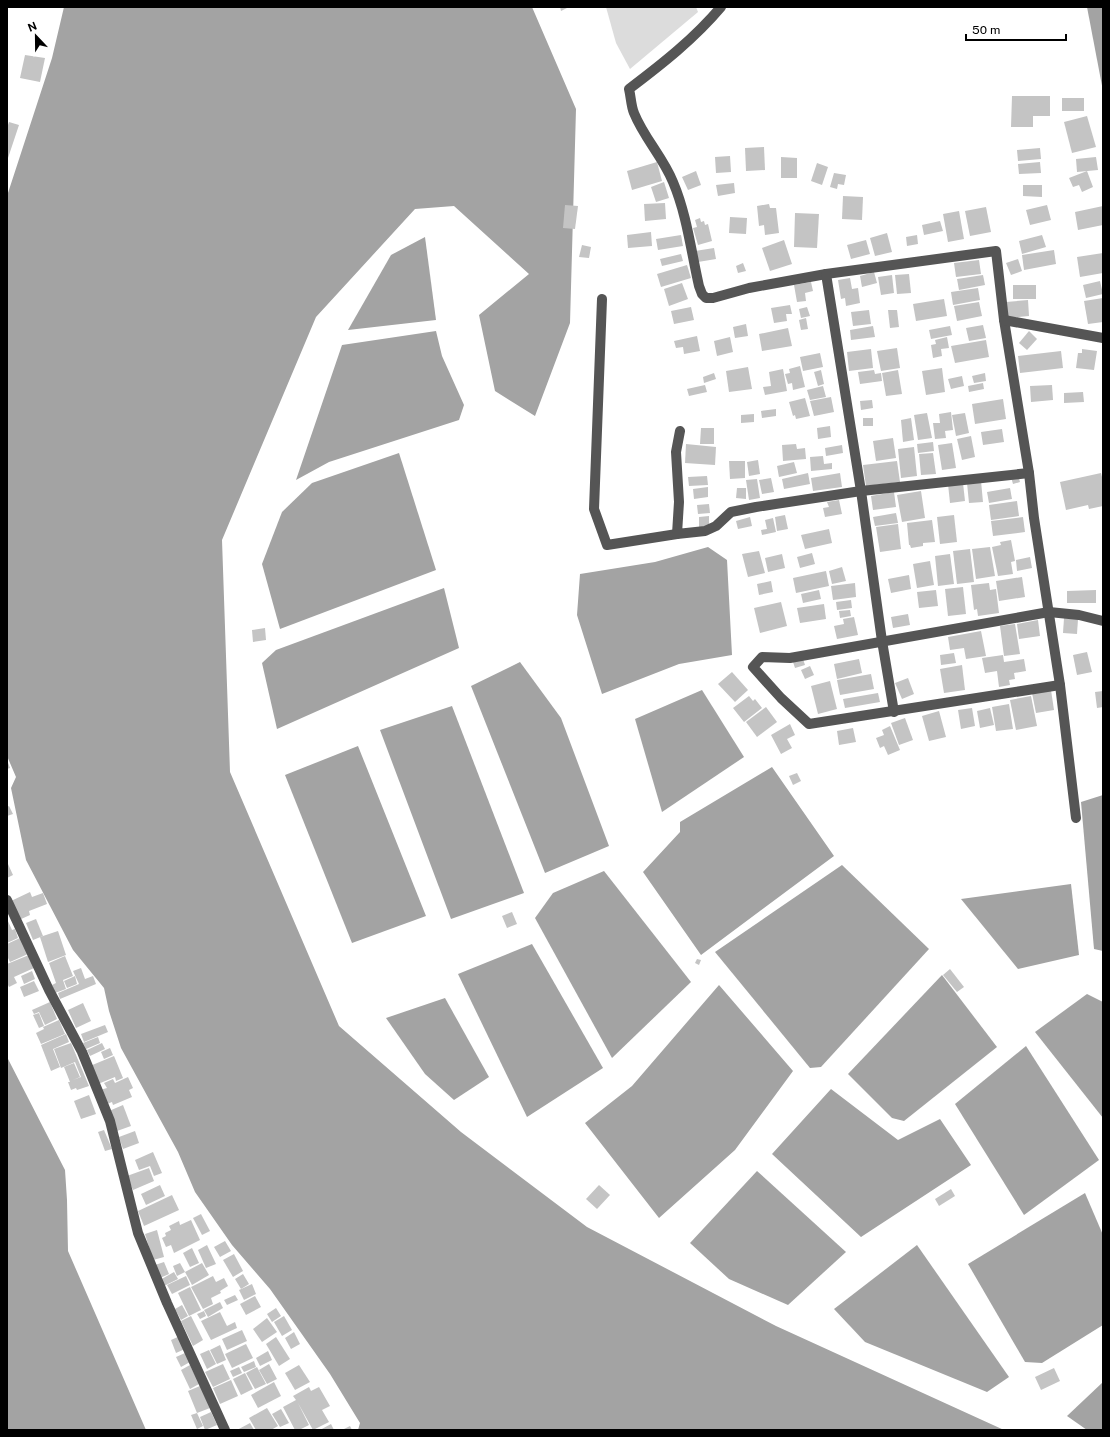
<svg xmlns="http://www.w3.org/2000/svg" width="1110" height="1437" font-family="'Public Sans',sans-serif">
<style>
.green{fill:#dcdcdc}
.water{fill:#a3a3a3}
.building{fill:#c4c4c4}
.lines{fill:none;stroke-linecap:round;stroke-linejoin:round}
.minor{stroke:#555;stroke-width:10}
</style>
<rect width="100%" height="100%" fill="#fff"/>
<polygon class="green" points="606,7 696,7 698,12 630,69 616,43"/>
<g class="water">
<polygon points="64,7 532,7 576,109 570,323 535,416 495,391 479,315 529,274 454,206 415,209 316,317 222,540 230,772 339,1026 461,1132 587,1227 776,1326 1004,1430 358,1430 360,1423 330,1374 270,1289 232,1245 195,1192 178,1152 121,1048 109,1011 104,988 73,950 26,860 11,788 16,777 7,756 7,196 52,58"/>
<polygon points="1087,7 1103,7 1103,91"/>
<polygon points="425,237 436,320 348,330 391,255"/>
<polygon points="436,331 442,356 464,405 459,420 329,462 296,480 342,345"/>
<polygon points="399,453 436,570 280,629 262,564 282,512 312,483"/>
<polygon points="708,547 727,560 732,655 679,664 602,694 577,615 580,574 655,562"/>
<polygon points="444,588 459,648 277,729 262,663 276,650"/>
<polygon points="520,662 561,718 609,846 545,873 471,686"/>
<polygon points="702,690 744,757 662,812 635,719"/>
<polygon points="452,706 524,893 451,919 380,730"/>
<polygon points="358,746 426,916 352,943 285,775"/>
<polygon points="772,767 834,856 701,955 643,872 680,832 680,822"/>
<polygon points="1103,795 1103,951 1094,949 1081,802"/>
<polygon points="842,865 929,949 821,1067 810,1068 715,952"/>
<polygon points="604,871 691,982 612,1058 535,918 553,893"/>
<polygon points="1071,884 1079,955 1018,969 961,899"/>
<polygon points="532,944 603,1068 527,1117 458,974"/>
<polygon points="942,975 997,1047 904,1121 892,1118 848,1074"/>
<polygon points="719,985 793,1071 735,1150 659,1218 585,1123 632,1086"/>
<polygon points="1087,994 1103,1002 1103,1118 1035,1032"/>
<polygon points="445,998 489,1077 454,1100 425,1074 386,1018"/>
<polygon points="1026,1046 1099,1160 1024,1215 955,1104"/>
<polygon points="7,1057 65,1170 67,1200 68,1251 146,1430 7,1430"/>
<polygon points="831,1089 898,1140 940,1119 971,1165 861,1237 772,1154"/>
<polygon points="757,1171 846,1252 788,1305 729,1279 690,1243"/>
<polygon points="1085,1193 1103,1235 1103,1325 1042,1363 1025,1362 968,1264"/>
<polygon points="917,1245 1009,1377 987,1392 865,1342 834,1309"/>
<polygon points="1103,1382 1103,1430 1087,1430 1067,1416"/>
</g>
<g class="building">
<polygon points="560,7 569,7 561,11"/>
<polygon points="25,55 45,58 40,82 20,78"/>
<polygon points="1012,96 1050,96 1050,116 1033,116 1033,127 1011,127"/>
<rect x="1062" y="98" width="22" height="13"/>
<polygon points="1087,116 1096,147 1072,153 1064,122"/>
<polygon points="9,122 19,125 7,161 7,128"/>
<polygon points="764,147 765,170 746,171 745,148"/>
<polygon points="1040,148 1041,159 1018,161 1017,150"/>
<polygon points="730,156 731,172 716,173 715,157"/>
<polygon points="781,157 797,158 797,178 781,178"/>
<polygon points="1096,157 1098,170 1077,172 1076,159"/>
<polygon points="657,162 662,181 632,190 627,171"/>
<polygon points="1040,162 1041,173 1019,174 1018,164"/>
<polygon points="817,163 828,167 822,185 811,181"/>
<polygon points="696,171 701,185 688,190 682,177"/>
<polygon points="1087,171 1093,187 1082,192 1079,185 1073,187 1069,178"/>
<polygon points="834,173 846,175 844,185 838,184 837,189 830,187"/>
<polygon points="664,182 669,198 656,202 651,187"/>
<polygon points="734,183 735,193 718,196 716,185"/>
<polygon points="1023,185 1042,185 1042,197 1023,196"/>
<polygon points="843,196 863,197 862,220 842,219"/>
<polygon points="665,203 666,219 645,221 644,204"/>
<polygon points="769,204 770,208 776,208 779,233 765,235 764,225 759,226 757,206"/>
<polygon points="565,205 578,206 575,229 563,228"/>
<polygon points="1047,205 1051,220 1030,225 1026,210"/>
<polygon points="1103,206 1103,225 1078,230 1075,212"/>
<polygon points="986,207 991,232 970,236 965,211"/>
<polygon points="959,211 964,239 948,242 943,214"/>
<polygon points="795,213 819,214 817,248 794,247"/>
<polygon points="730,217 747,218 746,234 729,233"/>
<polygon points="700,218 701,222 704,221 705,225 708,224 712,241 698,245 693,228 697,227 695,220"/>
<polygon points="940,221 943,231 924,235 922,225"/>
<polygon points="651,232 652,246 628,248 627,235"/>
<polygon points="887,233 892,252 875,256 870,238"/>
<polygon points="681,235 683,246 658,250 656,239"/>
<polygon points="917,235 918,244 907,246 906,237"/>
<polygon points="1042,235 1046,247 1022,254 1019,241"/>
<polygon points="784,240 792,264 770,271 762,248"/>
<polygon points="866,240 870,254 851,259 847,245"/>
<polygon points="582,245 591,247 589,258 579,257"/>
<polygon points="714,248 716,259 698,262 695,251"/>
<polygon points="1054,250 1056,264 1024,270 1022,255"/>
<polygon points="1103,253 1103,273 1080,277 1077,257"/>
<polygon points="681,254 683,261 662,266 660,259"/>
<polygon points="1018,259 1022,271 1011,275 1006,263"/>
<polygon points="979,260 981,274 956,277 954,263"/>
<polygon points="743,263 746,271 738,273 736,266"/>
<polygon points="687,265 691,278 661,287 657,274"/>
<polygon points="874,272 877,283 862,287 860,276"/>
<polygon points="909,274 911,293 897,294 895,275"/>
<polygon points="892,275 894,293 881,295 878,277"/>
<polygon points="983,275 985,285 959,290 957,279"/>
<polygon points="850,278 852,289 858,288 860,303 846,306 845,298 841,299 838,280"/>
<polygon points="1100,281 1103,294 1086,298 1083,285"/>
<polygon points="811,282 813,291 805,293 806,301 797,302 794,285"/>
<polygon points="682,283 688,299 669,306 664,289"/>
<rect x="1013" y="285" width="23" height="14"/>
<polygon points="978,288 980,300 953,305 951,292"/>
<polygon points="1103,298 1103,322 1088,324 1084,301"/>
<polygon points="944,299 947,316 916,321 913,304"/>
<polygon points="1028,300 1029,316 1008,318 1006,302"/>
<polygon points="979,302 982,316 957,321 954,306"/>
<polygon points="790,305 792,314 786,314 787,321 774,323 771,308"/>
<polygon points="691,307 694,320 674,324 671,311"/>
<polygon points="807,307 810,316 801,318 799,309"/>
<polygon points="869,310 871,324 853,326 851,312"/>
<polygon points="888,310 897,310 899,327 890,328"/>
<polygon points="806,318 808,329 801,330 799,320"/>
<polygon points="746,324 748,336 735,338 733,327"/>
<polygon points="983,325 986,338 969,341 966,328"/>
<polygon points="873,326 875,337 851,340 850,330"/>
<polygon points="950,326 952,335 931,339 929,330"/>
<polygon points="788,328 792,346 762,351 759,334"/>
<polygon points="1029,331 1037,339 1027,350 1019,343"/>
<polygon points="697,336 700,351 684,354 683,347 676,348 674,341"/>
<polygon points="730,337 733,352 717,356 714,341"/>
<polygon points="947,337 949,348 941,349 942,356 933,358 931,345 936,344 935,340"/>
<polygon points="986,340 989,357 955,363 951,346"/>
<polygon points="897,348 900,368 881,371 877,351"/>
<polygon points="871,349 873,368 849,371 847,352"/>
<polygon points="1082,349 1097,351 1094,370 1076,368 1078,353 1082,353"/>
<polygon points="1061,351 1063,368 1020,373 1018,356"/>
<polygon points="820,353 823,367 803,371 800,357"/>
<polygon points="800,366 805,387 793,390 792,383 788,384 785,374 790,373 789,369"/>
<polygon points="748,367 752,389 729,392 726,371"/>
<polygon points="942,368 945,392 926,395 922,371"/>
<polygon points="783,369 787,391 765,395 763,387 771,386 769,372"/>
<polygon points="821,370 824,384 818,386 814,372"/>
<polygon points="874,370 875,374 881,373 882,381 860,384 858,372"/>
<polygon points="898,370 902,394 886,396 882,373"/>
<polygon points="714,373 716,379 704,383 703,377"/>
<polygon points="985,373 986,381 974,383 972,376"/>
<polygon points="962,376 964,386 951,389 948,379"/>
<polygon points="983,383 984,389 969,392 968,386"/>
<polygon points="705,385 707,392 689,396 687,389"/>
<polygon points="1052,385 1053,400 1031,402 1030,386"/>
<polygon points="823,386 826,397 810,400 807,390"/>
<polygon points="1083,392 1084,402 1064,403 1064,393"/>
<polygon points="831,397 834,412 814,416 810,401"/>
<polygon points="805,398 810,416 796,419 795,415 793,416 789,402"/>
<polygon points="1003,399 1006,419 975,424 972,404"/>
<polygon points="872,400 873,408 861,410 860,401"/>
<polygon points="776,409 776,416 762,418 761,411"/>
<polygon points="951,412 953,430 945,431 946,438 935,439 933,423 940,423 939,414"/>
<polygon points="927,413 932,438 918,440 914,415"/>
<polygon points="965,413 969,433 956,436 952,415"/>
<polygon points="754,414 754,422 741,423 741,415"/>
<rect x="863" y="418" width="10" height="8"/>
<polygon points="911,418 914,440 903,442 901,420"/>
<polygon points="830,426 831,437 818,439 817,428"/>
<polygon points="701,428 714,428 714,444 700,444"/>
<polygon points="1002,429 1004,442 983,445 981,432"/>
<polygon points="971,436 975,457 962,460 957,439"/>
<polygon points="893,438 896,458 876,461 873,441"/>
<polygon points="933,442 934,451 918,453 917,444"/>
<polygon points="952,443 956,468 942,470 938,445"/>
<polygon points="686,444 716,447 715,465 685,463"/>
<polygon points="796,444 797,449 805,448 806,459 783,461 782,445"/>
<polygon points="842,445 843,453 826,456 825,448"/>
<polygon points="914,447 917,476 901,478 898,449"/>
<polygon points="933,453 936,474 921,475 919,454"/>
<polygon points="823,456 824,464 832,463 832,469 811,471 810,457"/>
<polygon points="758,460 760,474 749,476 747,462"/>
<polygon points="729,461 745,461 745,478 730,479"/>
<polygon points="897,461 900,482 866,486 863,465"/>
<polygon points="794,462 797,473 779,477 777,466"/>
<polygon points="808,473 810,484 784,489 782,479"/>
<polygon points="840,473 842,487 813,491 811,478"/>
<polygon points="1101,473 1103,481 1103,506 1089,509 1088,505 1066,510 1060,482"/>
<polygon points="1018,475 1020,482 1013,484 1011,477"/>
<polygon points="707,476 708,485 689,486 688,477"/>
<polygon points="771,478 774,492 762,494 759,480"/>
<polygon points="757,479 760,498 749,500 746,480"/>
<polygon points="981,481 983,502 969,503 967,483"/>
<polygon points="963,483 965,501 950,503 948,484"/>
<polygon points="708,487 708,497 694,499 693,489"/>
<polygon points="737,488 746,488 746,499 736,498"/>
<polygon points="1010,488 1012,499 989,503 987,492"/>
<polygon points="921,491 925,518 902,522 897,495"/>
<polygon points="894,492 896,507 873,510 871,496"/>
<polygon points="839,500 842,514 825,517 823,508 829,507 827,502"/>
<polygon points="1017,501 1019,516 991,520 989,505"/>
<polygon points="709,504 710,513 698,514 697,505"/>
<polygon points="896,513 898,523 875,526 873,517"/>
<polygon points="785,515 788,529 777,531 775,517"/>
<polygon points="954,515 957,542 940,544 937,517"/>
<polygon points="709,516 709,527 699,527 699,517"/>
<polygon points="750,517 752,526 738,529 736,521"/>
<polygon points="1023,517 1025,532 993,536 991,521"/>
<polygon points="773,518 776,532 762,535 761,530 767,529 765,520"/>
<polygon points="932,520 935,542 923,543 923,546 911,548 910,545 909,545 907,523"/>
<polygon points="898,524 901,549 880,552 876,527"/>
<polygon points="829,529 832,543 805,549 801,535"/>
<polygon points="1011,540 1015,561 1011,562 1013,574 998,576 992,547 1001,545 1000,542"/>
<polygon points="990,547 995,576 976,579 972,549"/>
<polygon points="970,549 974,582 957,584 953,551"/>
<polygon points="759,551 765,573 748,577 742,554"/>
<polygon points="812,553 815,564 800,568 797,557"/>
<polygon points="782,554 785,568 768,572 765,558"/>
<polygon points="950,554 954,584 938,586 935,556"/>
<polygon points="1030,557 1032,568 1017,571 1016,560"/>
<polygon points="930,561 934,585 917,588 913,564"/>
<polygon points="842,567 846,581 832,584 829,571"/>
<polygon points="826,571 829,586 796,593 793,578"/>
<polygon points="909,575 911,589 891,593 888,579"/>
<polygon points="1022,577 1025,597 999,601 996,581"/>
<polygon points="771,581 773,592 759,595 757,584"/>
<polygon points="855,583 856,597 833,600 831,586"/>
<polygon points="989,583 990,590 996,589 999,613 978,616 977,609 974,610 971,585"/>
<polygon points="963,587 966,614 948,616 945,589"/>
<polygon points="819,590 821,599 803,603 801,594"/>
<polygon points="936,590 938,606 919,608 917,592"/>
<polygon points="1096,590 1096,603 1067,603 1067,591"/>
<polygon points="851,600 852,608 837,610 836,602"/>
<polygon points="781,602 787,626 760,633 754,608"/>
<polygon points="824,604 826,619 800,623 797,608"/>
<polygon points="850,610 851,616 840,618 839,611"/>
<polygon points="908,614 910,625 893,628 891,617"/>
<polygon points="854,617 858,635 837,639 834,626 844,624 843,619"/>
<polygon points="1064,618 1078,619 1077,634 1063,633"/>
<polygon points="1038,620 1040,636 1019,639 1017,624"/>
<polygon points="1015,624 1020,654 1004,656 1000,626"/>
<polygon points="265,628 266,640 253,642 252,630"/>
<polygon points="981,631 986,656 966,659 964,648 950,650 948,637"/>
<polygon points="1087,652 1092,672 1077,675 1073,655"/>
<polygon points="954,653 956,663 941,665 940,655"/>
<polygon points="1003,655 1004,662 1024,659 1026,671 1014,673 1015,679 1009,680 1010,685 999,687 997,671 985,673 982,658"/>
<polygon points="803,659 805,665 795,668 793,662"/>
<polygon points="859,659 862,673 837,679 834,664"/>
<polygon points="962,665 965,690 944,693 940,669"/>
<polygon points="810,666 814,675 805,679 801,670"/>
<polygon points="732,672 748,690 735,702 718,684"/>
<polygon points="871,674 874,689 840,695 837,680"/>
<polygon points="908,678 914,694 902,699 895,683"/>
<polygon points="830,681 837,709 818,714 811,686"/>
<polygon points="1051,690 1054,710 1036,713 1032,693"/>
<polygon points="1103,691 1103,707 1097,708 1095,692"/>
<polygon points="878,693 880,702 845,708 843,699"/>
<polygon points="749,696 753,701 755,699 762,708 744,722 733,708"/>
<polygon points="1031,696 1037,726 1016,730 1010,700"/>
<polygon points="1009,704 1013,729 996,731 992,707"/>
<polygon points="766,707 777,722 757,737 746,722"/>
<polygon points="972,708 975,726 961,729 958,710"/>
<polygon points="990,708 994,725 980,728 977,711"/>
<polygon points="939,711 946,737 929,741 922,716"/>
<polygon points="905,718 913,740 899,745 891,723"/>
<polygon points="790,724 795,735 787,739 792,748 781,754 771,735"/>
<polygon points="890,726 900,750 888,755 884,746 880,748 876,738 884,735 882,730"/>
<polygon points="853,728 856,742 839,745 837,731"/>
<polygon points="7,760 10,768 7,769"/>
<polygon points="797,773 801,781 793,785 789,776"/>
<polygon points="9,806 13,814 7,816 7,807"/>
<polygon points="8,864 13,875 7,878 7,865"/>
<polygon points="30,892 32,897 43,893 47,904 29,911 30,915 19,920 11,901"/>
<polygon points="512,912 517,924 507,928 502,916"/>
<polygon points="7,919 12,930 15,929 18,938 7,943"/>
<polygon points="36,919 43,936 33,940 26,923"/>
<polygon points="58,931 66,955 48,962 40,937"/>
<polygon points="20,938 28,954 10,962 7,956 7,944"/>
<polygon points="29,955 34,968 14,977 17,983 9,987 7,983 7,964"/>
<polygon points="65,956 73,976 63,980 66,989 55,993 52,985 56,983 49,963"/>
<polygon points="697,959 701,960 699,965 695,963"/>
<polygon points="81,968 85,979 93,976 96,984 60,999 58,993 79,984 73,971"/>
<polygon points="950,969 964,987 957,992 943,975"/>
<polygon points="32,971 35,979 24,984 21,976"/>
<polygon points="75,976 77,984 67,988 64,981"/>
<polygon points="34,981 39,991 24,997 20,987"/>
<polygon points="50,1002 57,1019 45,1025 39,1012 34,1014 32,1010"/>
<polygon points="83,1003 91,1021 76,1028 68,1010"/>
<polygon points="39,1013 44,1026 39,1028 33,1015"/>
<polygon points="59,1020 65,1034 41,1044 36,1033 44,1029 43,1027"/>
<polygon points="105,1025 108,1032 84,1042 81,1034"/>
<polygon points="66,1034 69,1042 53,1049 60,1067 51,1071 41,1045"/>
<polygon points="98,1037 100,1043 86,1049 83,1043"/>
<polygon points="71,1043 89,1086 77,1090 76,1088 71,1090 68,1082 70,1082 64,1067 74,1063 80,1077 73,1080 81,1077 75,1062 61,1068 54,1049"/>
<polygon points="102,1043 105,1049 90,1056 87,1050"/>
<polygon points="110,1048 113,1055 104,1059 101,1052"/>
<polygon points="114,1056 123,1078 116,1081 115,1077 98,1084 90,1066"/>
<polygon points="128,1077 133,1088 129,1090 132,1097 113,1105 112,1102 107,1104 100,1090 107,1088 104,1083 113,1079 115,1083"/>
<polygon points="89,1095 96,1114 81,1119 74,1101"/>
<polygon points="123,1105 131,1126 117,1131 109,1111"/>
<polygon points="104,1130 112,1149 105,1151 98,1132"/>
<polygon points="135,1131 139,1143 123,1149 119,1137"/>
<polygon points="153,1152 162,1173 154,1176 150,1166 139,1170 135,1160"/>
<polygon points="149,1168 154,1181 133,1190 127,1176"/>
<polygon points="160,1185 165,1196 146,1205 141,1194"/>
<polygon points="599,1185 610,1195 597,1209 586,1199"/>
<polygon points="951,1189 955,1196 939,1206 935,1199"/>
<polygon points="172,1195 179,1210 144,1226 138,1211"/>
<polygon points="201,1214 210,1231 202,1235 193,1218"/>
<polygon points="191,1220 200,1240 174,1253 171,1245 166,1247 162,1238 166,1236 165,1233 171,1230 169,1226 179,1221 180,1225"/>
<polygon points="157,1230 164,1257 153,1260 145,1234"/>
<polygon points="225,1241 231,1251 220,1257 214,1247"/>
<polygon points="207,1245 216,1264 206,1268 198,1250"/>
<polygon points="192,1248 199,1263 190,1267 183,1253"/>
<polygon points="234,1254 243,1271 233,1277 223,1260"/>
<polygon points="164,1262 169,1274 160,1278 155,1265"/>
<polygon points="180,1263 185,1272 177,1276 173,1266"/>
<polygon points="202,1263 209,1275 192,1285 185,1272"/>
<polygon points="174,1272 178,1279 164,1286 160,1280"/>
<polygon points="243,1274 249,1284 241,1289 235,1279"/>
<polygon points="186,1276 190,1285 172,1294 167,1285"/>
<polygon points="213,1276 216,1282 224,1278 228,1286 220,1291 221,1293 211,1298 213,1304 203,1309 191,1287"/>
<polygon points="252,1284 256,1294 244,1300 239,1290"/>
<polygon points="190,1287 201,1310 189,1316 178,1293"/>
<polygon points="235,1295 238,1300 227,1305 224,1300"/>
<polygon points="255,1296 261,1307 246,1315 240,1304"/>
<polygon points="220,1302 223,1308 208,1317 204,1310"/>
<polygon points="182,1305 188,1316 181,1320 175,1309"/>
<polygon points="276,1308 281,1316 272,1322 267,1314"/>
<polygon points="204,1311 206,1316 200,1319 197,1314"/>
<polygon points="220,1312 227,1326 235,1322 237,1328 211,1340 201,1321"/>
<polygon points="191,1316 203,1340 193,1346 181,1321"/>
<polygon points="284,1316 292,1330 282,1336 274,1322"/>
<polygon points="267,1318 277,1332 262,1342 253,1329"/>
<polygon points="242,1330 247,1341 227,1350 222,1339"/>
<polygon points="294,1332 300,1344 291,1349 285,1338"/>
<polygon points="180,1336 185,1349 176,1353 171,1340"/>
<polygon points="276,1337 290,1359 279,1366 266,1344"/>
<polygon points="246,1344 253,1358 232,1368 225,1354"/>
<polygon points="220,1345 226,1360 217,1364 210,1350"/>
<polygon points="209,1350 216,1364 207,1369 200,1354"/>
<polygon points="268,1351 272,1360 260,1366 256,1358"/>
<polygon points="185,1353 190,1362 181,1367 176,1357"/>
<polygon points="254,1361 256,1367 244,1372 241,1367"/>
<polygon points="223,1364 230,1379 213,1387 205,1372"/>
<polygon points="269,1364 277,1379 267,1384 259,1370"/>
<polygon points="190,1365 199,1384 190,1389 181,1370"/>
<polygon points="299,1365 310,1382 295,1390 285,1373"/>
<polygon points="239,1367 242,1373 233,1377 230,1371"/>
<polygon points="257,1367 266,1384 255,1389 246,1373"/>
<polygon points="1054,1368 1060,1381 1041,1390 1035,1377"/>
<polygon points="245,1373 253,1389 241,1395 233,1379"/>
<polygon points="231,1380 238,1396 220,1404 213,1388"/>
<polygon points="274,1382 281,1396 258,1408 251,1395"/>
<polygon points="200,1386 210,1408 197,1413 188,1391"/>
<polygon points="309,1387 311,1391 319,1387 330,1406 322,1410 329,1422 313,1430 298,1403 309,1425 299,1430 295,1430 283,1407 296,1400 293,1396"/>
<polygon points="267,1408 278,1426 271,1430 256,1430 249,1418"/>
<polygon points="281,1409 289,1423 280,1427 272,1414"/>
<polygon points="211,1412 217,1425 205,1430 200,1417"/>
<polygon points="197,1413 203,1426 197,1429 191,1415"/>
<polygon points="250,1423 254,1430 237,1430"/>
<polygon points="331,1424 334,1430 320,1430"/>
<polygon points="350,1426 352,1430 342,1430"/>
</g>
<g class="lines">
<g class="minor">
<path d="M721 7C694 39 662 64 629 89 631 97 631 106 634 113 644 138 663 157 673 182 687 215 691 251 699 286L702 294 706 298H713L749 288 826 274 996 251 1004 320 1029 473 1034 518 1060 685 1076 818"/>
<polyline points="826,274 861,491 882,641 894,712"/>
<polyline points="602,299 594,509 607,545 677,534"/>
<polyline points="1004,320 1103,338"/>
<polyline points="680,431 676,452 679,502 677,534 705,531 716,526 731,512 756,507 861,491 1029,473"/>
<polyline points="1060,685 809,724 781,698 753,667 762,657 790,658 1049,612 1079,615 1103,621"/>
<polyline points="7,900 49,990 82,1052 110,1121 138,1233 167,1303 225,1430"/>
</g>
</g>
<rect width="1110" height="1437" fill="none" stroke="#000000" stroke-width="16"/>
<g transform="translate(36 36) rotate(338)" stroke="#ffffff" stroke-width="3" paint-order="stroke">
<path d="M0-3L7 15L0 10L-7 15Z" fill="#000000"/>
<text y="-6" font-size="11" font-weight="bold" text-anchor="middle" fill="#000000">N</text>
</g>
<path d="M966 34v6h100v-6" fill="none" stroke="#000000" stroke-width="2"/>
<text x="972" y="34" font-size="12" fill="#000000" stroke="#ffffff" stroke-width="3" paint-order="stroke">50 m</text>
</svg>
